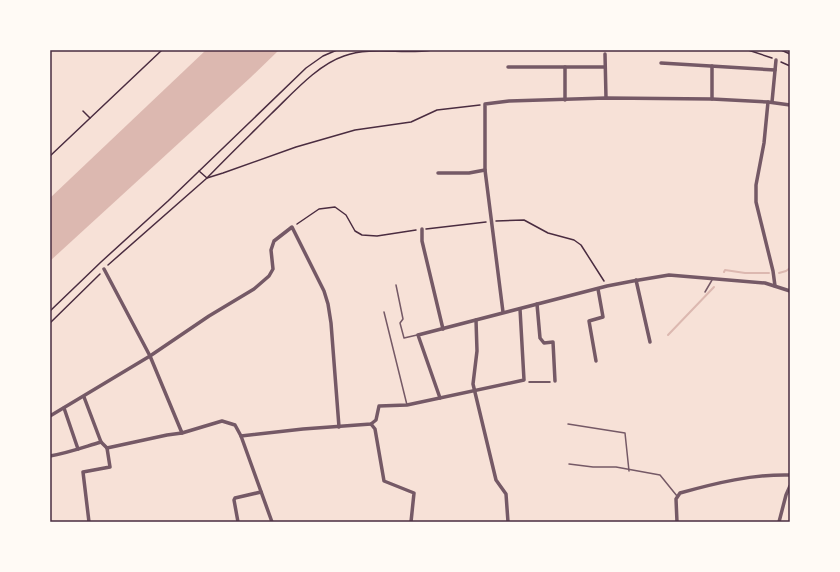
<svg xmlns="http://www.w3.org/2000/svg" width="840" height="572" font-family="'Source Sans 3',sans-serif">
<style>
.water{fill:#dcb8b0}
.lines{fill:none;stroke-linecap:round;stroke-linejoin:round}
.stream{stroke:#dcb8b0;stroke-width:2}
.path{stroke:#4a2c40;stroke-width:1.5}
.service{stroke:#755966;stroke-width:1.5}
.minor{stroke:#755966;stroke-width:3.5}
.neatline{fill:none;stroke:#4a2c40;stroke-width:1.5}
</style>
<rect width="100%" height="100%" fill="#f7e1d7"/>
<polygon class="water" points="206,50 279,50 250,78 50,261 50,198"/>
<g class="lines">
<g class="stream">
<polyline points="724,272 725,270 745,273 769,273"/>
<polyline points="779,273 786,271 790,268"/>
<polyline points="668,335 714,287"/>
</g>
<g class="path">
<polyline points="748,50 772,58"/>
<polyline points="781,50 790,54"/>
<polyline points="781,62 790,66"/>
<polyline points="83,111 90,118"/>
<polyline points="50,156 162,50"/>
<path d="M199 171 207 178C228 156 250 135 271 114 292 94 317 65 344 56 372 46 404 55 432 50"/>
<polyline points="496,221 524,220 548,233 574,240 581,245 604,281"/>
<polyline points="297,224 319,209 335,207 346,215 355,231 362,235 377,236 416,230"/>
<polyline points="426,229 486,222"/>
<polyline points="108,265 207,178 223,173 296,147 355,130 411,122 437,110 480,105"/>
<polyline points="50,311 101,262 168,201 306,68 323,56 337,50"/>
<polyline points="50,323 100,274"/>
<polyline points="529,382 550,382"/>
</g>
<g class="service">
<polyline points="58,50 60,50"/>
<polyline points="396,285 403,319 400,323 404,338 417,335"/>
<polyline points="705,292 712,280"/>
<polyline points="384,312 407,405"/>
<polyline points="568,424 625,433 629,471"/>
<polyline points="569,464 593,467 616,467 660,475 677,496"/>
</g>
<g class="minor">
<polyline points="605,54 606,98"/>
<polyline points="661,63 775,70"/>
<polyline points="508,67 605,67"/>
<polyline points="712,99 712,66"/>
<polyline points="565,100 565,67"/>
<polyline points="768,102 764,143 756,185 756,202 773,271 775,286"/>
<polyline points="772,102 776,60"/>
<polyline points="438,173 469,173 485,170"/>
<polyline points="422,229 422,241 443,329"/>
<polyline points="104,269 150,356 182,433 222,421 235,425 241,436 272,522"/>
<polyline points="636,280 650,342"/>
<polyline points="537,304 540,338 544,343 553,342 555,381"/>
<polyline points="503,312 485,170 485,104 509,101 606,98 712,99 768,102 790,105"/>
<polyline points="476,320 477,351 473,384 496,480 506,494 508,522"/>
<polyline points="596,361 589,321 603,317 598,289"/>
<polyline points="84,397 101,442 107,448 167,435 182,433"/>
<polyline points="440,398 418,335 607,286 633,281 669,275 765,283 790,291"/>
<polyline points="64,408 78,449"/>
<polyline points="50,416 150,356 209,316 254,289 269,276 273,269 271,250 274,241 292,227 324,291 328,304 331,323 339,427"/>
<polyline points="371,424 375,429 384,481 414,493 411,522"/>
<polyline points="241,436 303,429 371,424 376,420 379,406 407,405 524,380 520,309"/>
<path d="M50 456C68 453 84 447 101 442"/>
<polyline points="89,522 83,472 110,467 107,448"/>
<polyline points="238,522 234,500 235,498 261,492"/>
<path d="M677 522 676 499 680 493C716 483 753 474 790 475"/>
<polyline points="779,522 786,495 790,486"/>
</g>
</g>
<rect width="840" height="572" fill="none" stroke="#fffaf5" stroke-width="102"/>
<rect x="51" y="51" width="738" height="470" class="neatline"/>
</svg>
